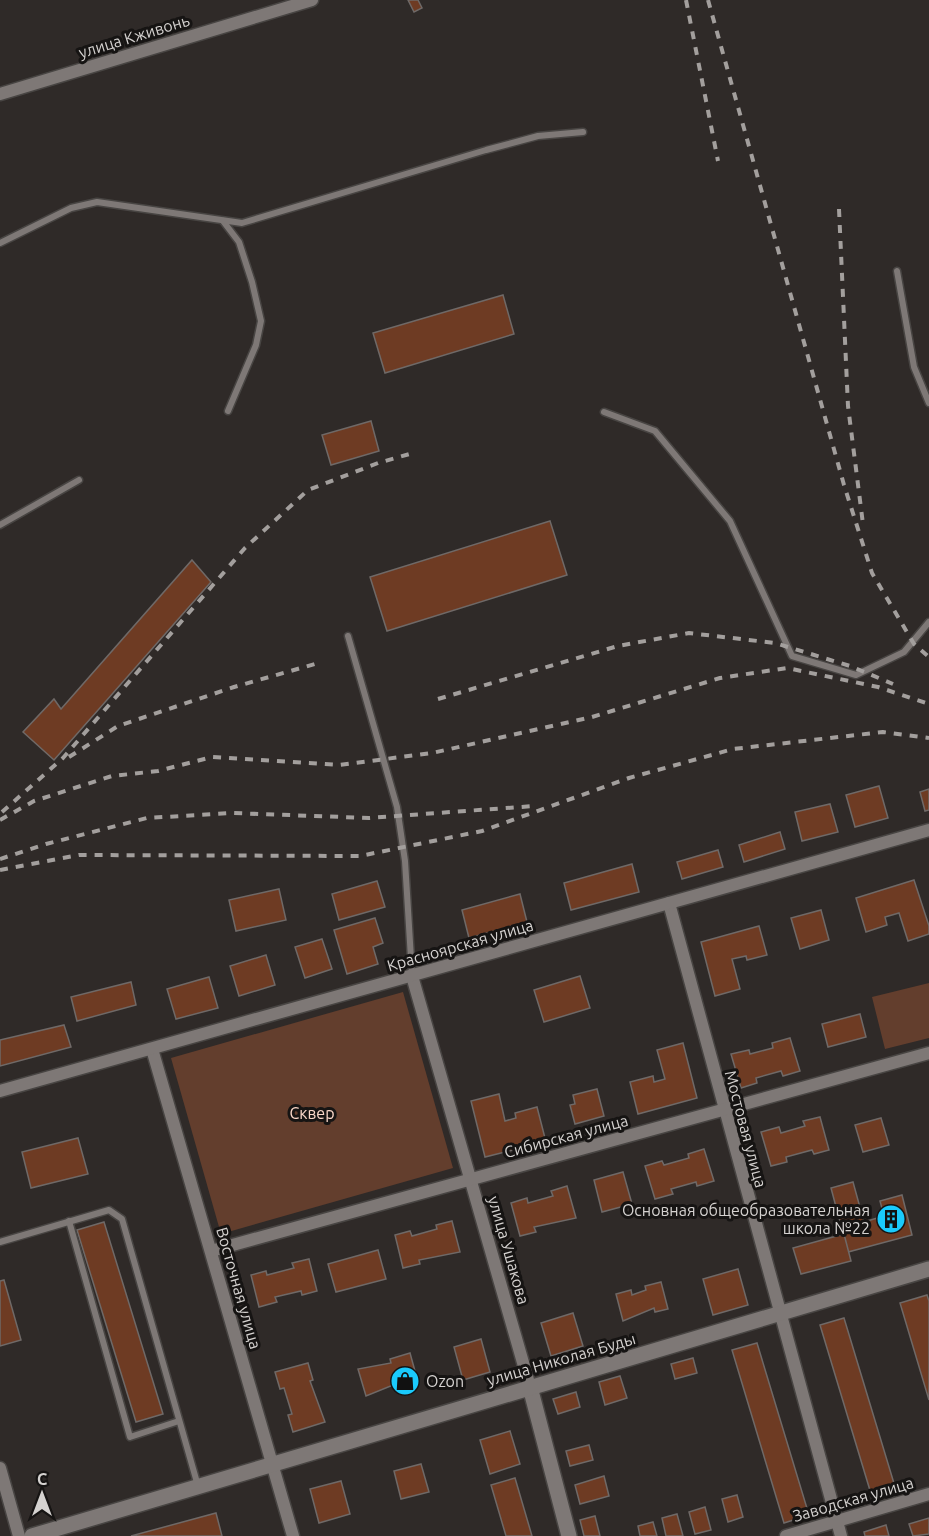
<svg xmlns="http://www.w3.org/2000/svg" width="929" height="1536" font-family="Ubuntu,sans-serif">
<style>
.park{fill:#633e2d}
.building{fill:#6e3b23;stroke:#6f6967;stroke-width:1.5}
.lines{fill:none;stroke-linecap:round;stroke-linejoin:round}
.lane-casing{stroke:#484543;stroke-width:9}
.street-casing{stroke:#484543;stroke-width:15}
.secondary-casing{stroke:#484543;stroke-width:18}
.lane{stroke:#7e7876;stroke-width:6}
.street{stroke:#7e7876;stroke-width:12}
.secondary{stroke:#7e7876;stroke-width:15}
.rail{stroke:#a39f9d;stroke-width:4;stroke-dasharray:8 8;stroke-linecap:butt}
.labels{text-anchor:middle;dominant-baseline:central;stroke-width:6;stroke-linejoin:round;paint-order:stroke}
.street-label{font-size:16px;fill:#d5d2d0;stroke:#161413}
.park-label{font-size:16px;fill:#fbd8c9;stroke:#161413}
.poi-label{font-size:16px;fill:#d5d2d0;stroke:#161413;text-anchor:end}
</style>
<rect width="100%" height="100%" fill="#2f2a28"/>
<g class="park">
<polygon points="929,983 929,1038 885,1049 872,997"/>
<polygon points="403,992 453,1168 221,1234 171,1058"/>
</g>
<g class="building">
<polygon points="408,0 418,0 422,8 414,12"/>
<polygon points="503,295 514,334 385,373 373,333"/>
<polygon points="371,421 379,451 331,465 322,435"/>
<polygon points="550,521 567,575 387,631 370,577"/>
<polygon points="192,560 211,582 54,760 23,732 54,699 61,709"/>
<polygon points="879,786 888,818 855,827 846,795"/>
<polygon points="929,789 929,810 925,811 920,792"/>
<polygon points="830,804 838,832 802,841 795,812"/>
<polygon points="780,832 785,849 744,862 739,845"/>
<polygon points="718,850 723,867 682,879 677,862"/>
<polygon points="632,864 639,892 571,910 564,883"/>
<polygon points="914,880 929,926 929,934 908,941 899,913 885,917 887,925 866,932 856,898"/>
<polygon points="377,881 385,907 339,920 332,894"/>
<polygon points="279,889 286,920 236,931 229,900"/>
<polygon points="520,894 527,922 469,938 462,910"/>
<polygon points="821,910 829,940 800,949 791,918"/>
<polygon points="375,918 383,943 373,947 378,964 347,974 334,930"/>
<polygon points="759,926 767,955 747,960 746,956 732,959 740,989 715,996 701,942"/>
<polygon points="322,939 332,969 305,978 295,947"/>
<polygon points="266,955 275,985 239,996 230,966"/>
<polygon points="580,976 590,1008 544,1022 534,990"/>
<polygon points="209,977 218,1008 176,1019 167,989"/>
<polygon points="131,982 136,1005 77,1021 71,997"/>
<polygon points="860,1014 866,1037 828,1047 822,1024"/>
<polygon points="64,1025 71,1047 0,1066 0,1040"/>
<polygon points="790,1038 800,1071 783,1076 781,1071 756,1078 757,1083 741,1088 731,1054 749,1050 750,1054 773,1048 772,1043"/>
<polygon points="683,1043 697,1098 638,1114 630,1082 653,1076 654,1082 665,1079 657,1050"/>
<polygon points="597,1089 604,1116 575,1124 570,1105 575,1104 573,1095"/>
<polygon points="499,1094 505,1121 516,1118 515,1113 537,1107 546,1142 485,1157 471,1101"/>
<polygon points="820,1117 829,1150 814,1154 812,1150 786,1157 787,1162 771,1166 761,1132 779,1127 781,1133 805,1126 803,1121"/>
<polygon points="881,1118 889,1145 863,1152 855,1125"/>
<polygon points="78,1138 88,1174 31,1188 22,1152"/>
<polygon points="704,1149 714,1181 697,1186 696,1182 671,1189 673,1194 655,1199 645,1166 662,1161 664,1165 689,1158 688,1154"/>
<polygon points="623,1172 632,1204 602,1212 594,1180"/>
<polygon points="853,1182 864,1222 884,1216 880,1201 902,1195 912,1235 848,1252 831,1188"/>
<polygon points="567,1186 576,1218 534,1227 536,1232 520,1236 511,1203 527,1198 528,1203 553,1196 551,1191"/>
<polygon points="452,1221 460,1252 419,1260 420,1264 403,1268 395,1235 410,1231 412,1236 437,1229 436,1225"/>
<polygon points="104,1222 163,1414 136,1422 77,1230"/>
<polygon points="844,1234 851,1261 801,1274 793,1248"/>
<polygon points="378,1250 386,1279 336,1292 328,1264"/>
<polygon points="309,1259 317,1291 302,1295 301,1291 275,1297 277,1302 259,1307 251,1275 266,1271 267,1275 294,1268 292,1263"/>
<polygon points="738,1269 748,1305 713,1315 703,1279"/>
<polygon points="4,1280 21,1340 0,1346 0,1281"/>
<polygon points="661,1282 668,1309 655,1312 654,1308 623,1321 616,1294 631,1290 632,1295 646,1290 645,1286"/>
<polygon points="927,1295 929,1301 929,1400 900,1303"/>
<polygon points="573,1313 583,1346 551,1356 541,1323"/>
<polygon points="844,1318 896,1490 872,1497 820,1325"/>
<polygon points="481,1339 490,1372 463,1380 454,1347"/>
<polygon points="757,1343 809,1515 784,1523 732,1350"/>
<polygon points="410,1353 418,1382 399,1387 398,1383 366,1396 358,1369 391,1363 390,1359"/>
<polygon points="693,1358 697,1373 675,1379 671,1364"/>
<polygon points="308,1363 313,1380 310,1381 325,1422 293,1432 288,1415 292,1414 284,1388 280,1389 275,1372"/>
<polygon points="620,1376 627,1398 605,1405 599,1382"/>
<polygon points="576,1392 580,1407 558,1414 553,1399"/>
<polygon points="510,1431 520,1464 490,1474 480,1440"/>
<polygon points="589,1445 593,1460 570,1466 566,1451"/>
<polygon points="421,1464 429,1492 401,1499 394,1471"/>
<polygon points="604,1476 609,1496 580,1504 575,1485"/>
<polygon points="515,1478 532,1536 506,1536 491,1485"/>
<polygon points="341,1481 350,1514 319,1523 310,1489"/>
<polygon points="737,1495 743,1517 728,1522 722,1499"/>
<polygon points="705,1507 711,1530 695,1534 689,1512"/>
<polygon points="216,1513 222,1536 131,1536"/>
<polygon points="677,1514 683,1536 666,1536 662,1518"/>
<polygon points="595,1516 600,1536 584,1536 580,1520"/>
<polygon points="929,1518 929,1534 913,1536 909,1524"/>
<polygon points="653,1522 657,1536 640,1536 638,1526"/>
<polygon points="886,1525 889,1536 865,1536 864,1532"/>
</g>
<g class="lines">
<g class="lane-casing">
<g id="lane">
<polyline points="223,221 239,242 252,282 261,321 256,345 228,411"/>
<polyline points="0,243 71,208 97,202 242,223 486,150 538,136 583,132"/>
<polyline points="897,271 914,367 929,403"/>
<polyline points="604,412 655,431 730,521 792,656 856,675 904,652 929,622"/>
<polyline points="0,525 79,480"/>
<polyline points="348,636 397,807 405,861 412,975"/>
<polyline points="69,1221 130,1437 179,1421"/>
<polyline points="0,1242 109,1210 122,1219 198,1486"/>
</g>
</g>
<g class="street-casing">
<g id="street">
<polyline points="0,94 312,0"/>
<polyline points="669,903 841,1536"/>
<polyline points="412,976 530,1387"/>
<polyline points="152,1049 293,1536"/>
<polyline points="0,1091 929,830"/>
<polyline points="211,1251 929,1053"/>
<polyline points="0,1468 19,1536"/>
<polyline points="786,1536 929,1494"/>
</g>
</g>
<g class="secondary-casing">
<g id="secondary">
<polyline points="530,1387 569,1536"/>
<polyline points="32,1536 929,1269"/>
</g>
</g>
<use href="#lane" class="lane"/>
<use href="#street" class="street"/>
<use href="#secondary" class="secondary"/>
<g class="rail">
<polyline points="686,0 718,161"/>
<polyline points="708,0 844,485 872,573 914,644 929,657"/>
<polyline points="839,209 848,406 863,524"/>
<polyline points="438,699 618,646 689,633 775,643 850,666 893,684"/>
<polyline points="69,757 118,726 234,687 315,664"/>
<polyline points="2,812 63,758 245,548 308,490 378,463 413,453"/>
<polyline points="0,820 34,801 112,776 158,771 212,757 339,765 432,753 592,717 720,678 787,668 878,687 929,704"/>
<polyline points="0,859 46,844 147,818 232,813 369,818 534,806"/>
<polyline points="0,870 79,855 360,856 482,831 629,778 733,749 883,732 929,738"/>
</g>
</g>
<defs>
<g id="building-disc" transform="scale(1.5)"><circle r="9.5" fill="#1acafc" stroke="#161413"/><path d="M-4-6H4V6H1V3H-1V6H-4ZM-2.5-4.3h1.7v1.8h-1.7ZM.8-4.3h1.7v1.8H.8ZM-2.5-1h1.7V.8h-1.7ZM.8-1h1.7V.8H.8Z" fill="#111"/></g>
<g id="shop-disc" transform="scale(1.5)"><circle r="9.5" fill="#1acafc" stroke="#161413"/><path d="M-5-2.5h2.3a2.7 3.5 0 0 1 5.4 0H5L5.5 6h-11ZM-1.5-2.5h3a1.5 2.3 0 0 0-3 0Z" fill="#111"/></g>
</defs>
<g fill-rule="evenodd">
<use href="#building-disc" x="891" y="1219"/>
<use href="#shop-disc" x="405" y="1381"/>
</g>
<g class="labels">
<g class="street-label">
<text transform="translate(134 36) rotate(-17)">улица Кживонь</text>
<text transform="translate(460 945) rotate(-16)">Красноярская улица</text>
<text transform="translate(746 1129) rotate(75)">Мостовая улица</text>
<text transform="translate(566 1136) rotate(-15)">Сибирская улица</text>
<text transform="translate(509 1250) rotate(74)">улица Ушакова</text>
<text transform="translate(239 1288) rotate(74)">Восточная улица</text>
<text transform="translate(561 1359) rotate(-16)">улица Николая Буды</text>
<text transform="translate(853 1499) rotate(-16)">Заводская улица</text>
</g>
<g class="park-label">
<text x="312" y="1113">Сквер</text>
</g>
<g class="poi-label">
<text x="870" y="1210">Основная общеобразовательная<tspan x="870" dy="18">школа №22</tspan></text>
<text x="426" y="1381" text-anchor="start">Ozon</text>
</g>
</g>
<g transform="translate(42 1494)" stroke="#161413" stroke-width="4.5" paint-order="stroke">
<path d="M0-4.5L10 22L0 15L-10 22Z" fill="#d5d2d0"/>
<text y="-9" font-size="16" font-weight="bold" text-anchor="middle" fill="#d5d2d0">С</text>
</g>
</svg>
